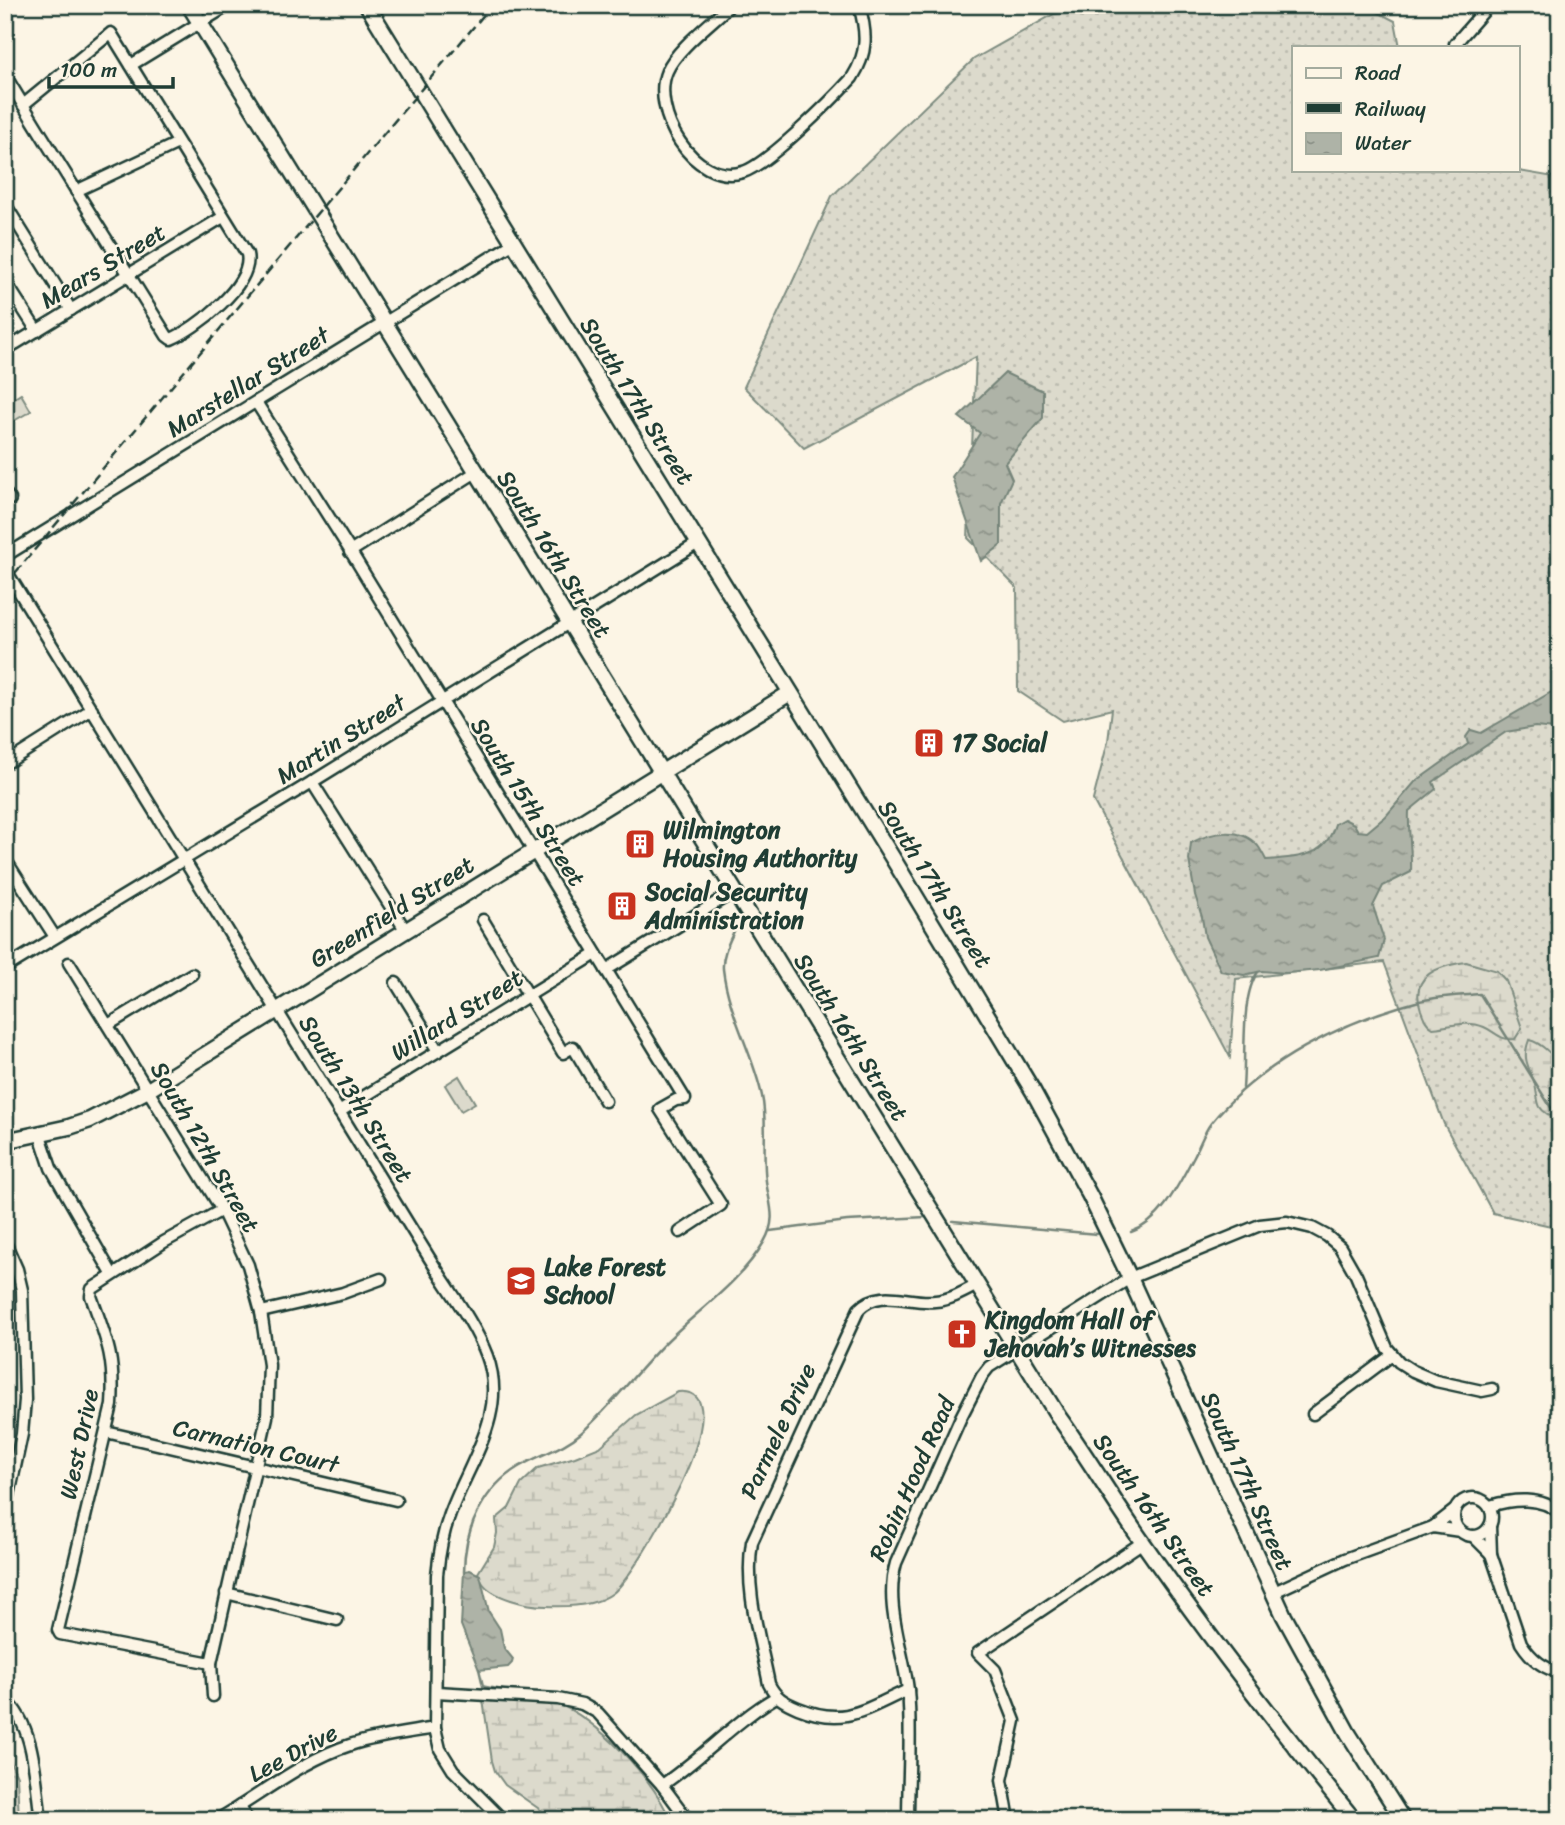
<svg xmlns="http://www.w3.org/2000/svg" width="1565" height="1825" font-family="Sriracha,sans-serif">
<style>
.grass{fill:url(#grass-dots);stroke:#7e8c80;stroke-width:2}
.wetland{fill:url(#wetland-marsh);stroke:#7e8c80;stroke-width:2}
.pitch{fill:#dcdacc;stroke:#7e8c80;stroke-width:2}
.water{fill:url(#water-ripples);stroke:#758479;stroke-width:2}
.lines{fill:none;stroke-linecap:round;stroke-linejoin:round}
.stream{stroke:#758479;stroke-width:2.5}
.street-casing{stroke:#1f3d34;stroke-width:15}
.secondary-casing{stroke:#1f3d34;stroke-width:19}
.street{stroke:#fcf5e5;stroke-width:10}
.secondary{stroke:#fcf5e5;stroke-width:14}
.rail{stroke:#1f3d34;stroke-width:2.5;stroke-dasharray:10 5;stroke-linecap:butt}
.labels{text-anchor:middle;dominant-baseline:central;stroke-width:5;stroke-linejoin:round;paint-order:stroke}
.street-label{font-size:24px;fill:#1f3d34;stroke:#fcf5e5}
.poi-label{font-size:24px;font-weight:bold;fill:#1f3d34;stroke:#fcf5e5;text-anchor:start}
</style>
<defs>
<pattern id="grass-dots" width="8" height="8" patternUnits="userSpaceOnUse" patternTransform="scale(1.75)"><rect width="8" height="8" fill="#dcdacc"/><path d="M2 2h.1M6 6h.1" fill="none" stroke="#bcbcb0" stroke-width="1.8" stroke-linecap="round"/></pattern>
<pattern id="wetland-marsh" width="20" height="14" patternUnits="userSpaceOnUse" patternTransform="scale(1.75)"><rect width="20" height="14" fill="#dcdacc"/><path d="M1 5h8M5 5V1M11 12h8M15 12V8" fill="none" stroke="#bcbcb0"/></pattern>
<pattern id="water-ripples" width="26" height="14" patternUnits="userSpaceOnUse" patternTransform="scale(1.75)"><rect width="26" height="14" fill="#aeb3a7"/><path d="M2 4q2-2 4 0t4 0M15 11q2-2 4 0t4 0" fill="none" stroke="#8d9389"/></pattern>
</defs>
<rect width="100%" height="100%" fill="#fcf5e5"/>
<filter id="ink" filterUnits="userSpaceOnUse"><feTurbulence type="fractalNoise" baseFrequency=".0143" numOctaves="2"/><feDisplacementMap in="SourceGraphic" scale="14" xChannelSelector="R" yChannelSelector="G"/><feConvolveMatrix kernelMatrix="1 2 1 2 8 2 1 2 1" color-interpolation-filters="sRGB"/></filter>
<g filter="url(#ink)">
<polygon class="grass" points="1104,5 1364,5 1395,21 1400,47 1294,47 1294,170 1513,170 1560,178 1560,1228 1493,1213 1444,1124 1384,962 1236,979 1230,1057 1093,800 1108,741 1112,709 1063,721 1018,691 1017,588 968,538 976,357 804,448 744,387 832,196 974,59 1054,14"/>
<g class="wetland">
<path d="M1466 962 1497 971 1506 981 1522 1028 1515 1039C1500 1041 1496 1032 1484 1027 1468 1020 1450 1026 1433 1028 1426 1024 1424 1018 1421 1010 1409 975 1438 966 1466 962Z"/>
<path d="M1529 1040C1540 1042 1558 1058 1560 1069 1562 1085 1560 1103 1560 1119 1553 1117 1544 1114 1540 1107 1537 1101 1537 1092 1535 1085 1530 1067 1521 1061 1529 1040Z"/>
<path d="M678 1392C750 1385 637 1574 613 1593 596 1606 566 1607 546 1606 528 1606 492 1598 482 1582 480 1579 480 1576 478 1573L494 1547 497 1533 496 1519 509 1508 521 1484 538 1468 575 1457 600 1447 636 1415Z"/>
<path d="M483 1686C508 1691 532 1694 556 1703 596 1718 655 1780 670 1820H555L505 1785 495 1771 492 1761 483 1700Z"/>
<polygon points="5,1750 17,1776 19,1820 5,1820"/>
</g>
<g class="pitch">
<polygon points="21,394 31,411 5,426 5,404"/>
<polygon points="459,1076 475,1103 461,1111 445,1085"/>
</g>
<g class="water">
<polygon points="1005,373 1043,391 1043,418 1005,463 1012,479 1001,503 1001,545 981,561 952,477 980,433 959,417"/>
<path d="M1560 687V727L1555 729 1535 727 1506 732 1433 782 1436 789 1409 811C1408 832 1412 851 1411 872L1383 886 1373 906 1384 940 1379 958 1320 970 1286 973 1262 971 1244 975 1221 971 1205 937 1202 917 1195 895 1189 860 1191 843C1211 832 1240 826 1258 846 1261 850 1264 856 1266 860 1297 857 1325 859 1335 824L1344 819 1354 824 1358 831 1367 832 1386 816 1415 782 1468 744 1466 737 1471 730 1481 733Z"/>
<polygon points="470,1570 480,1575 489,1612 500,1629 504,1648 513,1659 512,1663 508,1667 479,1670 461,1625 464,1571"/>
</g>
<g class="lines">
<g class="stream">
<path d="M1243 1088C1246 1056 1240 996 1258 972"/>
<polyline points="953,1221 1097,1234"/>
<polyline points="770,1231 847,1221 926,1217"/>
<path d="M1131 1232C1162 1221 1179 1184 1194 1156 1200 1145 1204 1132 1211 1123 1260 1063 1343 1021 1416 1002 1437 996 1460 996 1480 994L1560 1122"/>
<path d="M464 1572C464 1528 485 1483 526 1463 545 1453 565 1447 581 1433 613 1405 638 1369 668 1340 700 1309 741 1281 764 1242 778 1218 769 1204 766 1181 762 1153 768 1123 762 1096 753 1053 728 1013 723 969 722 955 729 942 735 929"/>
<polyline points="479,1669 483,1686"/>
</g>
<g class="street-casing">
<g id="street">
<path d="M730 5C712 23 677 48 667 71 650 110 693 187 743 172 767 165 833 99 852 78 868 53 867 33 859 5"/>
<polyline points="1455,44 1489,5"/>
<polyline points="131,65 229,5"/>
<path d="M5 75C58 163 113 249 167 336L171 339C195 329 254 285 247 254L111 33 23 105"/>
<polyline points="76,191 178,143"/>
<polyline points="5,204 71,310"/>
<polyline points="5,281 37,331"/>
<polyline points="5,350 223,217"/>
<polyline points="256,402 351,552 685,1099 676,1100 660,1109 721,1205 680,1232"/>
<polyline points="5,493 10,499 5,502"/>
<polyline points="350,552 476,472"/>
<polyline points="5,556 514,243"/>
<path d="M5 569 430 1259C449 1290 474 1322 487 1356 509 1415 467 1464 449 1517 442 1536 439 1555 437 1575L435 1728 440 1749 453 1770 503 1820"/>
<polyline points="5,764 92,709"/>
<polyline points="312,782 406,931"/>
<polyline points="5,859 55,937"/>
<polyline points="483,920 563,1053 573,1047 605,1101"/>
<polyline points="69,963 222,1210 248,1265 261,1312 269,1365 267,1417 211,1663 213,1696"/>
<polyline points="5,968 312,782 698,543"/>
<polyline points="606,970 735,891"/>
<polyline points="396,983 438,1051"/>
<polyline points="108,1025 192,974"/>
<polyline points="339,1112 596,954"/>
<polyline points="39,1132 51,1168 112,1274"/>
<polyline points="5,1242 17,1269 22,1290 25,1400 22,1434 5,1514"/>
<polyline points="261,1312 343,1293 381,1279"/>
<polyline points="1313,1414 1392,1355"/>
<polyline points="106,1432 396,1500"/>
<circle cx="1473" cy="1517" r="19"/>
<path d="M1490 1506C1512 1499 1541 1496 1560 1513"/>
<polyline points="1455,1510 1433,1527 1460,1531"/>
<polyline points="1473,1536 1491,1554 1490,1526"/>
<path d="M1491 1554 1521 1643C1530 1657 1543 1669 1560 1672"/>
<polyline points="226,1593 337,1620"/>
<polyline points="1272,1593 1345,1559 1433,1527"/>
<path d="M211 1663 60 1634 58 1630 112 1405C115 1357 107 1341 91 1296L92 1289 164 1242 222 1210"/>
<path d="M908 1690C865 1709 845 1727 798 1708 784 1702 776 1698 769 1684 760 1638 744 1589 752 1542L859 1309C881 1287 908 1304 935 1301 950 1300 964 1292 977 1285"/>
<polyline points="436,1692 558,1699 582,1704 598,1713 662,1785 688,1820"/>
<path d="M5 1699C36 1727 35 1781 41 1820"/>
<path d="M662 1785C702 1758 735 1721 776 1697"/>
<polyline points="240,1806 247,1820"/>
<path d="M217 1820C261 1795 301 1761 350 1745 377 1736 406 1733 435 1728"/>
<path d="M908 1820C908 1777 912 1733 908 1690 903 1648 884 1605 896 1563L961 1417 982 1376 989 1367 1130 1278 1260 1225 1287 1222 1312 1228 1327 1236 1340 1247 1356 1275 1387 1348 1399 1362 1413 1371 1436 1381 1482 1391 1492 1389"/>
<polyline points="1009,1820 1002,1780 1015,1721 995,1670 978,1653 1143,1542"/>
</g>
</g>
<g class="secondary-casing">
<g id="secondary">
<path d="M189 5 1058 1416C1087 1456 1112 1499 1141 1540 1208 1636 1280 1729 1354 1820"/>
<polyline points="367,5 892,857 1033,1091 1090,1196 1130,1278 1284,1616 1348,1733 1403,1820"/>
<polyline points="5,1141 69,1127 90,1120 148,1090 790,693"/>
</g>
</g>
<use href="#street" class="street"/>
<use href="#secondary" class="secondary"/>
<polyline class="rail" points="5,585 492,5"/>
</g>
</g>
<defs>
<g id="building-square" transform="scale(1.575)"><rect x="-9" y="-9" width="18" height="18" rx="4" fill="#c8321e" stroke="#fcf5e5"/><path d="M-4-6H4V6H1V3H-1V6H-4ZM-2.5-4.3h1.7v1.8h-1.7ZM.8-4.3h1.7v1.8H.8ZM-2.5-1h1.7V.8h-1.7ZM.8-1h1.7V.8H.8Z" fill="#fff"/></g>
<g id="school-square" transform="scale(1.575)"><rect x="-9" y="-9" width="18" height="18" rx="4" fill="#c8321e" stroke="#fcf5e5"/><path d="M0-5L7-2L0 1L-7-2ZM-4 1L0 2.5L4 1V4Q0 6-4 4Z" fill="#fff"/></g>
<g id="church-square" transform="scale(1.575)"><rect x="-9" y="-9" width="18" height="18" rx="4" fill="#c8321e" stroke="#fcf5e5"/><path d="M-1.2-6h2.4v3.5h3.3v2.4h-3.3V6h-2.4V-.1h-3.3v-2.4h3.3Z" fill="#fff"/></g>
</defs>
<g fill-rule="evenodd">
<use href="#building-square" x="929" y="743"/>
<use href="#building-square" x="640" y="844"/>
<use href="#building-square" x="622" y="906"/>
<use href="#school-square" x="521" y="1281"/>
<use href="#church-square" x="962" y="1334"/>
</g>
<g class="labels">
<g class="street-label">
<text transform="translate(103 266) rotate(-31)">Mears Street</text>
<text transform="translate(248 382) rotate(-32)">Marstellar Street</text>
<text transform="translate(637 401) rotate(58)">South 17th Street</text>
<text transform="translate(554 554) rotate(58)">South 16th Street</text>
<text transform="translate(341 739) rotate(-32)">Martin Street</text>
<text transform="translate(528 802) rotate(58)">South 15th Street</text>
<text transform="translate(935 884) rotate(58)">South 17th Street</text>
<text transform="translate(392 912) rotate(-32)">Greenfield Street</text>
<text transform="translate(457 1015) rotate(-32)">Willard Street</text>
<text transform="translate(851 1037) rotate(58)">South 16th Street</text>
<text transform="translate(356 1099) rotate(58)">South 13th Street</text>
<text transform="translate(205 1147) rotate(60)">South 12th Street</text>
<text transform="translate(778 1431) rotate(-65)">Parmele Drive</text>
<text transform="translate(79 1444) rotate(-78)">West Drive</text>
<text transform="translate(256 1446) rotate(13)">Carnation Court</text>
<text transform="translate(912 1479) rotate(-66)">Robin Hood Road</text>
<text transform="translate(1247 1481) rotate(66)">South 17th Street</text>
<text transform="translate(1154 1515) rotate(55)">South 16th Street</text>
<text transform="translate(293 1753) rotate(-28)">Lee Drive</text>
</g>
<g class="poi-label">
<text x="952" y="743">17 Social</text>
<text x="663" y="830">Wilmington<tspan x="663" dy="28">Housing Authority</tspan></text>
<text x="645" y="892">Social Security<tspan x="645" dy="28">Administration</tspan></text>
<text x="544" y="1267">Lake Forest<tspan x="544" dy="28">School</tspan></text>
<text x="985" y="1320">Kingdom Hall of<tspan x="985" dy="28">Jehovah’s Witnesses</tspan></text>
</g>
</g>
<rect width="1565" height="1825" fill="none" stroke="#fcf5e5" stroke-width="28"/>
<rect x="14" y="14" width="1537" height="1797" fill="none" stroke="#1f3d34" stroke-width="2.5" filter="url(#ink)"/>
<rect x="1292" y="46" width="228" height="126" fill="#fcf5e5" stroke="#a4ab9e" stroke-width="2"/>
<rect x="1306" y="68" width="35" height="10" fill="#fcf5e5" stroke="#a4ab9e" stroke-width="2"/>
<text x="1355" y="80" font-size="21" fill="#1f3d34">Road</text>
<rect x="1306" y="103" width="35" height="10" fill="#1f3d34" stroke="#a4ab9e" stroke-width="2"/>
<text x="1355" y="116" font-size="21" fill="#1f3d34">Railway</text>
<rect x="1306" y="133" width="35" height="21" fill="url(#water-ripples)" stroke="#a4ab9e" stroke-width="2"/>
<text x="1355" y="150" font-size="21" fill="#1f3d34">Water</text>
<path d="M49 77v10h124v-10" fill="none" stroke="#1f3d34" stroke-width="3.5"/>
<text x="60" y="77" font-size="21" fill="#1f3d34" stroke="#fcf5e5" stroke-width="5" paint-order="stroke">100 m</text>
</svg>
